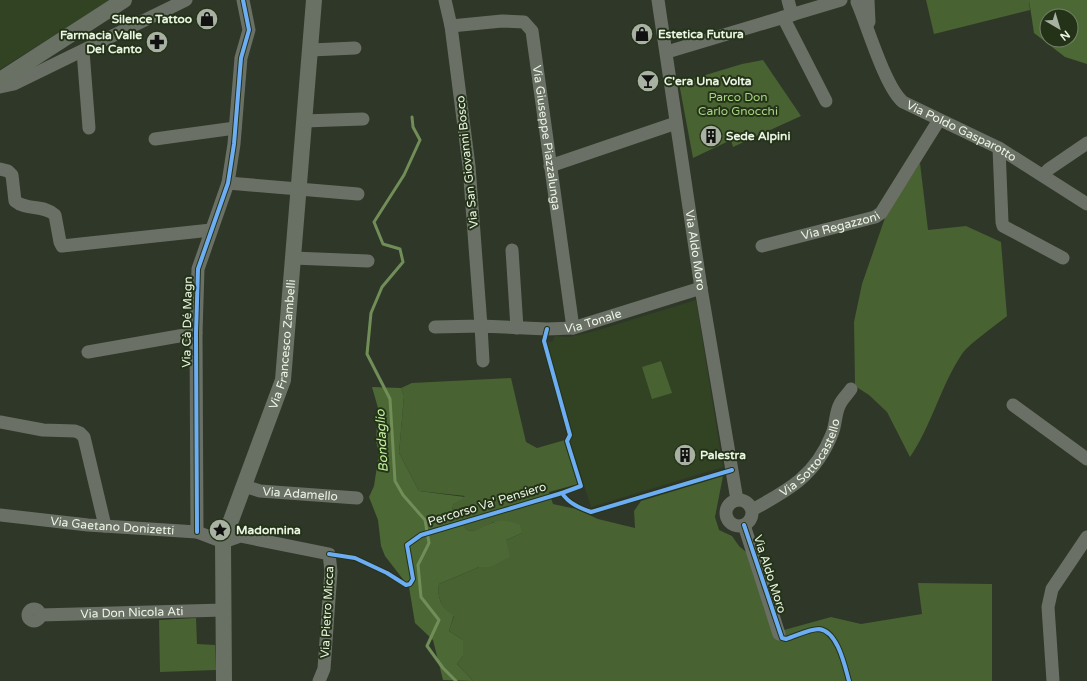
<svg xmlns="http://www.w3.org/2000/svg" width="1087" height="681" font-family="'Varela Round',sans-serif">
<style>
.built{fill:#324324}
.green{fill:#486232}
.forest{fill:#4c6835;fill-rule:evenodd}
.lines{fill:none;stroke-linecap:round;stroke-linejoin:round}
.stream{stroke:#718e58;stroke-width:3}
.minor{stroke:#6a7065;stroke-width:13}
.major{stroke:#697064;stroke-width:16}
.cycleway-casing{stroke:#243318;stroke-width:6}
.cycleway{stroke:#6dadf4;stroke-width:4}
.labels{text-anchor:middle;dominant-baseline:central;stroke-width:4;stroke-linejoin:round;paint-order:stroke}
.poi-label{font-size:12px;font-weight:bold;fill:#ebf5e4;stroke:#243318;text-anchor:start}
.park-label{font-size:12px;fill:#a8d583;stroke:#243318}
.street-label{font-size:12px;fill:#ebf5e4;stroke:#243318}
.water-label{font-size:13px;font-style:italic;fill:#c2f19d;stroke:#243318}
</style>
<rect width="100%" height="100%" fill="#2f3728"/>
<g class="built">
<polygon points="0,0 112,0 0,69"/>
<polygon points="696,300 723,467 591,507 570,441 573,435 546,341 552,342 555,336 569,337 595,331"/>
</g>
<g class="green">
<polygon points="926,0 1029,0 1030,10 934,34"/>
<polygon points="763,60 801,116 733,147 731,140 693,158 679,83 742,64"/>
<path d="M920 163 928 230 966 226 1001 242 1007 316C995 326 970 343 962 354 940 387 932 425 910 457L887 412 869 395 855 386 854 322 862 284 886 215Z"/>
<polygon points="661,361 672,393 652,399 642,367"/>
<path d="M511 378 526 442 537 448 565 440 578 484 549 492 553 504 576 509 598 519 635 528 634 511 641 501 723 476 715 517 719 530 732 536 739 546 751 556 784 630 831 617 861 624 922 614 918 583 992 584V681H473L457 664 463 656V640L449 631 454 616C441 609 437 597 439 584L479 567H490L506 540 522 533 494 522C477 530 467 539 459 517L452 514 453 505 465 496 419 491 399 453 404 396 401 388 412 383Z"/>
<polygon points="196,618 197,644 215,645 216,670 160,672 159,620"/>
</g>
<g class="forest">
<path d="M1029 0H1087V64L1065 57 1034 33ZM1047 16H1071V40H1047Z"/>
<path d="M372 387 401 388 404 396 399 453 419 491 465 497 453 505 452 514 459 516C467 540 476 529 492 523 502 519 511 521 520 525L522 533 506 540 510 557 490 567H479L439 584C437 597 441 609 454 615L449 631 463 640V656L457 664 473 681 443 680 433 640 415 623 409 587 385 556 381 546 378 520 369 497 374 486 379 453 376 441 378 408Z"/>
</g>
<g class="lines">
<polyline class="stream" points="412,117 413,127 420,140 404,175 374,222 383,244 400,249 403,262 382,287 371,313 367,354 390,399 395,481 403,495 425,520 429,543 418,565 421,597 439,620 427,646 443,668 456,681"/>
<g class="minor">
<path id="s1" d="M658 0 701 288 737 500"/>
<polyline points="788,0 792,15"/>
<polyline points="868,0 869,22"/>
<path id="s2" d="M857 2C868 27 885 87 903 102L999 148 1087 204"/>
<polyline points="783,17 826,101"/>
<path id="s3" d="M451 26 502 21 524 22 532 31 573 328"/>
<polyline points="311,50 355,48"/>
<polyline points="83,51 89,128"/>
<polyline points="667,52 841,0"/>
<polyline points="0,87 14,84 186,0"/>
<polyline points="304,121 363,119"/>
<polyline points="155,139 235,128"/>
<polyline points="999,148 1002,222 1003,226 1063,258"/>
<polyline points="550,166 676,123"/>
<path d="M0 169 8 171 12 175 15 201C27 211 43 204 55 215L60 242 62 246 211 230"/>
<polyline points="1043,175 1049,169 1087,143"/>
<polyline points="228,183 358,194"/>
<path id="s4" d="M762 246 875 217 881 213 939 120"/>
<polyline points="512,250 517,328"/>
<polyline points="293,258 368,261"/>
<polyline points="435,327 481,326 469,166 451,26 445,0"/>
<polyline points="88,352 196,333"/>
<path id="s5" d="M483 361 481 326 547 329 573 328 701 288"/>
<polyline points="1013,405 1087,459"/>
<polyline points="0,422 43,430 75,431 80,433 84,437 105,526"/>
<path id="s6" d="M244 486 260 491 357 498"/>
<circle cx="739" cy="513" r="13"/>
<path id="s7" d="M752 510C789 490 816 475 832 434 836 425 835 413 840 404 842 399 848 394 851 389"/>
<path id="s8" d="M0 515 88 525 197 532 223 542 240 536 329 554 331 571 324 669 319 681"/>
<polyline points="744,525 779,634"/>
<polyline points="197,532 196,333 198,269 228,183 234,144 241,58 249,30 243,0"/>
<circle cx="34" cy="615" r="6"/>
<path id="s9" d="M40 615 224 610"/>
<polyline points="1053,681 1048,607 1052,589 1087,537"/>
</g>
<g class="major">
<polyline points="0,80 124,0"/>
<path id="s10" d="M224 681 223 542 283 380 314 0"/>
</g>
<g class="cycleway-casing">
<g id="cycleway">
<polyline points="547,329 544,341 570,435 567,441 581,486 562,493"/>
<path d="M744 525 782 638 786 639C796 636 809 629 819 629 838 631 845 667 849 681"/>
<polyline points="197,532 196,333 198,269 228,183 234,144 241,58 249,30 243,0"/>
<path d="M329 554 355 558 387 573 406 585 410 584 413 579 407 545 421 535 562 493C568 503 580 508 591 512L732 470"/>
</g>
</g>
<use href="#cycleway" class="cycleway"/>
</g>
<defs>
<g id="shop-disc" transform="scale(1.15)"><circle r="9.5" fill="#a9b2a2" stroke="#243318"/><path d="M-5-2.5h2.3a2.7 3.5 0 0 1 5.4 0H5L5.5 6h-11ZM-1.5-2.5h3a1.5 2.3 0 0 0-3 0Z" fill="#111"/></g>
<g id="pharmacy-disc" transform="scale(1.15)"><circle r="9.5" fill="#a9b2a2" stroke="#243318"/><path d="M-2-6h4v4h4v4h-4v4h-4v-4h-4v-4h4Z" fill="#111"/></g>
<g id="bar-disc" transform="scale(1.15)"><circle r="9.5" fill="#a9b2a2" stroke="#243318"/><path d="M-6-5H6L.8 .8V4.5H3.5V6h-7V4.5H-.8V.8Z" fill="#111"/></g>
<g id="building-disc" transform="scale(1.15)"><circle r="9.5" fill="#a9b2a2" stroke="#243318"/><path d="M-4-6H4V6H1V3H-1V6H-4ZM-2.5-4.3h1.7v1.8h-1.7ZM.8-4.3h1.7v1.8H.8ZM-2.5-1h1.7V.8h-1.7ZM.8-1h1.7V.8H.8Z" fill="#111"/></g>
<g id="sight-disc" transform="scale(1.15)"><circle r="9.5" fill="#a9b2a2" stroke="#243318"/><path d="M0-6L1.8-2.2L6-1.7L2.9 1.2L3.7 5.4L0 3.3L-3.7 5.4L-2.9 1.2L-6-1.7L-1.8-2.2Z" fill="#111"/></g>
</defs>
<g fill-rule="evenodd">
<use href="#shop-disc" x="207" y="19"/>
<use href="#shop-disc" x="642" y="34"/>
<use href="#pharmacy-disc" x="157" y="42"/>
<use href="#bar-disc" x="648" y="81"/>
<use href="#building-disc" x="711" y="136"/>
<use href="#building-disc" x="685" y="455"/>
<use href="#sight-disc" x="220" y="530"/>
</g>
<g class="labels">
<g class="poi-label">
<text x="192" y="19" text-anchor="end">Silence Tattoo</text>
<text x="658" y="34">Estetica Futura</text>
<text x="142" y="35" text-anchor="end">Farmacia Valle<tspan x="142" dy="14">Del Canto</tspan></text>
<text x="664" y="81">C'era Una Volta</text>
<text x="726" y="136">Sede Alpini</text>
<text x="700" y="455">Palestra</text>
<text x="236" y="530">Madonnina</text>
</g>
<g class="park-label">
<text x="738" y="97">Parco Don<tspan x="738" dy="14">Carlo Gnocchi</tspan></text>
</g>
<g class="street-label">
<text stroke="none"><textPath href="#s2" startOffset="176">Via Poldo Gasparotto</textPath></text>
<text stroke="none"><textPath href="#s3" startOffset="193">Via Giuseppe Piazzalunga</textPath></text>
<text transform="translate(467 162) rotate(-96)">Via San Giovanni Bosco</text>
<text stroke="none"><textPath href="#s4" startOffset="81">Via Regazzoni</textPath></text>
<text stroke="none"><textPath href="#s1" startOffset="253">Via Aldo Moro</textPath></text>
<text stroke="none"><textPath href="#s5" startOffset="148">Via Tonale</textPath></text>
<text transform="translate(187 322) rotate(-89)">Via Cà Dé Magn</text>
<text stroke="none"><textPath href="#s10" startOffset="347">Via Francesco Zambelli</textPath></text>
<text stroke="none"><textPath href="#s7" startOffset="81">Via Sottocastello</textPath></text>
<text stroke="none"><textPath href="#s6" startOffset="57">Via Adamello</textPath></text>
<text transform="translate(487 504) rotate(-17)">Percorso Va' Pensiero</text>
<text stroke="none"><textPath href="#s8" startOffset="113">Via Gaetano Donizetti</textPath></text>
<text transform="translate(770 574) rotate(72)">Via Aldo Moro</text>
<text stroke="none"><textPath href="#s9" startOffset="92">Via Don Nicola Ati</textPath></text>
<text transform="translate(327 612) rotate(-87)">Via Pietro Micca</text>
</g>
<g class="water-label">
<text transform="translate(382 441) rotate(-93)">Bondaglio</text>
</g>
</g>
<g transform="translate(1059 28) rotate(142)"><circle r="19" fill="#243318" stroke="#74816a"/>
<path d="M0-3L7 15L0 10L-7 15Z" fill="#a9b2a2"/>
<text y="-6" font-size="11" font-weight="bold" text-anchor="middle" fill="#ebf5e4">N</text>
</g>
</svg>
